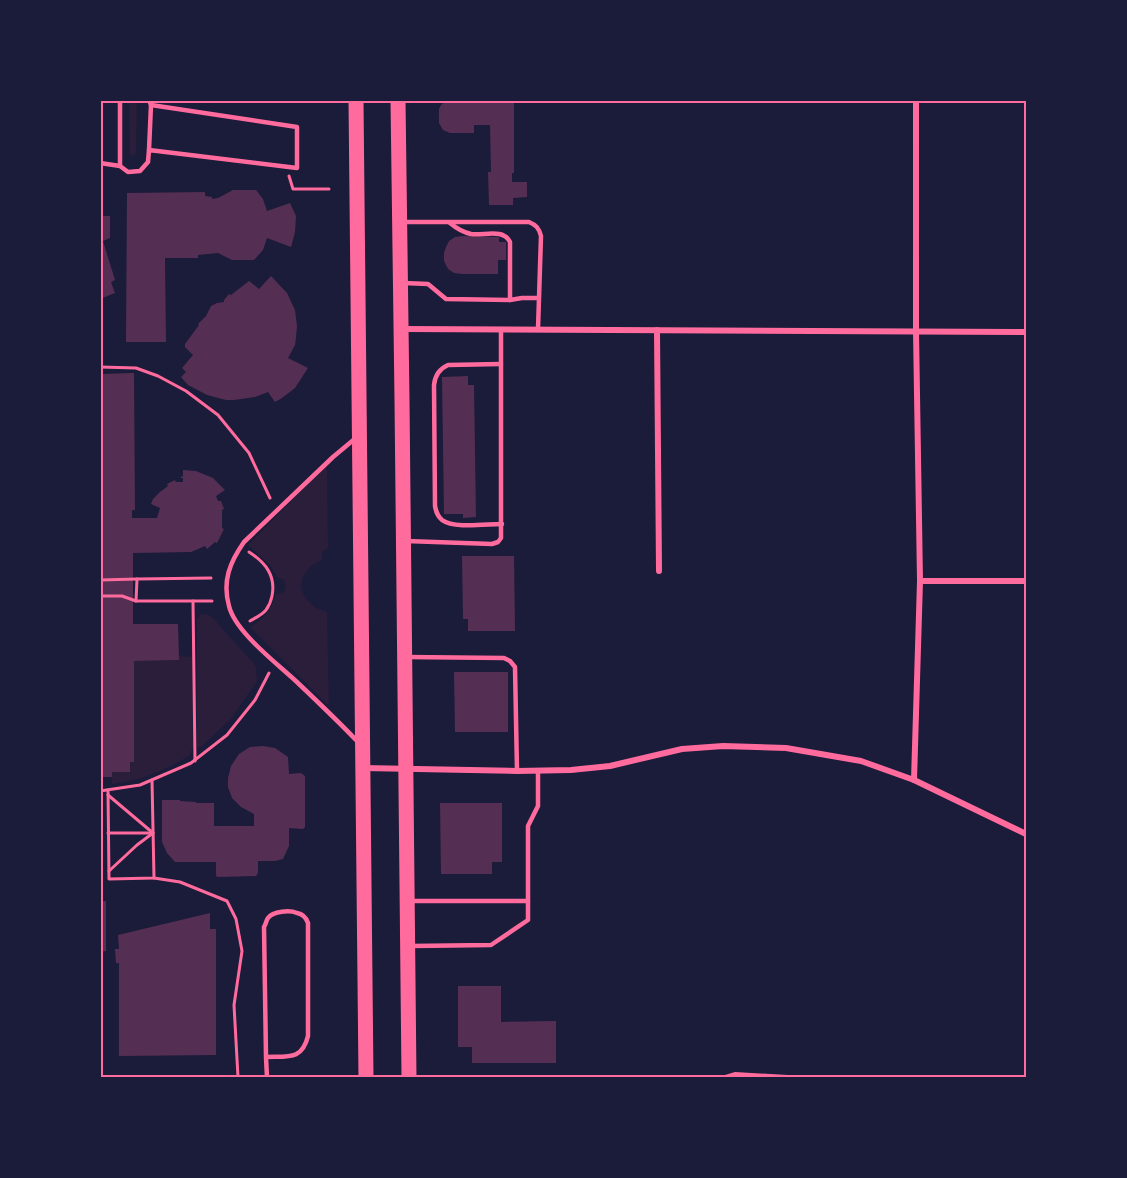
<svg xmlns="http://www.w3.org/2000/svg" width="1127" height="1178" font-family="'Playfair Display',serif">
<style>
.green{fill:#2a1e3b}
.building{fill:#542f53}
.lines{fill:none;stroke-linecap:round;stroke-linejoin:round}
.path{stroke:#ff6b9d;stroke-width:3}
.service{stroke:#ff6b9d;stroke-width:4.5}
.minor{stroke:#ff6b9d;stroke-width:6}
.primary{stroke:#ff6b9d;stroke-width:15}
.neatline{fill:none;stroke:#ff6b9d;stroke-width:2}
</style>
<rect width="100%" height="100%" fill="#1b1b3a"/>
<g class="green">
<polygon points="129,101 137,101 136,152 135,155 132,156 130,155 130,152"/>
<path d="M327 464 328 548 322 552V560C317 563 310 566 306 572 293 590 310 608 327 612L329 706 250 627C266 617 270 612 276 594 286 594 288 587 283 579L278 578 269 564 248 545Z"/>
<polygon points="201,614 208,615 213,618 256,666 257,681 231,719 201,747 197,747 197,619"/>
<path d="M179 656 192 657 193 747 190 755C167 770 140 781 112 784V772H130V762H134V661L179 660Z"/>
</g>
<g class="building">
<polygon points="490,100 490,102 514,103 514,173 512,173 512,182 527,182 527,197 513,198 513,205 489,205 488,172 491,172 490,125 474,125 474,133 450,133 443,130 439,123 439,109 441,105 446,101"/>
<polygon points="233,190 256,190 263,199 267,211 290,203 296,216 295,232 291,247 267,238 263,250 254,260 232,260 218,253 198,255 198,258 165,258 166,342 126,342 127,193 205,192 205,196 212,197 212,199 218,198"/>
<polygon points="100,216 110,216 110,238 103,241 115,280 111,282 115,293 100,299"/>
<polygon points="463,236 499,237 499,242 506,242 506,260 498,260 498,274 462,274 454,273 448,269 444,261 444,253 446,247 449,241 455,237"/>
<polygon points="271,276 287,293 295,310 297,326 296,337 295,345 288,358 308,368 295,388 282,398 275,402 268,392 255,397 234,400 226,400 207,395 188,385 181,377 186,372 182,368 193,355 185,347 185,344 199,325 198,324 206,316 211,306 217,303 224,302 224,300 229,294 231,295 249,281 259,289"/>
<polygon points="134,373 135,510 132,510 132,518 157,518 160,508 151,504 153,499 160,492 168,486 167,484 175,480 176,482 183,482 183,478 180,478 183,476 183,470 196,471 213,478 225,490 216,496 218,501 221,501 224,509 222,510 222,528 224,529 217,543 215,542 207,549 205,546 191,552 133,553 133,624 178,624 179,660 134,661 134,762 130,762 130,772 112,772 112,777 102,777 102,773 100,773 100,374"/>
<polygon points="468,376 468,385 474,385 476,517 463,518 463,514 444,514 442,377"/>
<polygon points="462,556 514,556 515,631 468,631 468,619 463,619"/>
<polygon points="454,672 508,672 508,732 455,732"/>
<polygon points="263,746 275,748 288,757 289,774 301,773 305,776 305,827 303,829 289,828 289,846 283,859 275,861 258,861 258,873 256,876 218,877 216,876 216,862 175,862 167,853 162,842 162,800 180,800 180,801 196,802 196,803 214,803 214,826 254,826 254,814 241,807 232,798 228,787 228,778 231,766 239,754 250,747"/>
<polygon points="440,803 502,803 502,862 492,862 492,874 441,874"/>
<polygon points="100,901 106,901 106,951 100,952"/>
<polygon points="210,913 210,929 216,929 216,1055 119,1056 119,963 116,963 115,949 119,949 118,935"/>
<polygon points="458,986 501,986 501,1022 556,1021 556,1063 472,1063 472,1047 458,1047"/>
</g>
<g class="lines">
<g class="path">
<polyline points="289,176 293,189 329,189"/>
<polyline points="100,367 136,368 158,376 186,391 218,415 249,453 270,498"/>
<path d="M249 552C266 563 276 576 272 596 271 601 269 606 266 610 262 615 255 618 250 621"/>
<polyline points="211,578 137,579 136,601 212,601"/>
<polyline points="100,580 137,579"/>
<polyline points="100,596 122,596 136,601"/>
<polyline points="193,601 195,761"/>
<polyline points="108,790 109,879 154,878 152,780"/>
<polyline points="100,791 140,785 191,763 227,735 255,700 269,673"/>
<polyline points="108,795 153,833"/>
<polyline points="108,833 151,833"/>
<polyline points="109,871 137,845 153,833"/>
<polyline points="154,878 180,882 227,901 236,919 242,951 234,1005 238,1077"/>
</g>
<g class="service">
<polyline points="149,150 151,105"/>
<polyline points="100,163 120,166 128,172 140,171 148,162 149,150 297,168 297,127 151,105 149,100"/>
<polyline points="120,166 120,100"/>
<path d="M402 222H529C536 225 539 228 541 236L538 329"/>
<path d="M450 223C456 228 462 232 471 234 484 236 503 228 510 242V300"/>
<polyline points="403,283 428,284 446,299 510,300 522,298 538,298"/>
<path d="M501 364 448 365C439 369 435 375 434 385L435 506C436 511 437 516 442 520 454 529 486 524 502 524"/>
<path d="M357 437 333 457 244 542C230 562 222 581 229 606 235 632 279 665 299 684 319 703 339 722 358 742"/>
<polyline points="406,541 492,544 498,542 501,538 501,329"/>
<polyline points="406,657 504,658 510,661 515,667 517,771"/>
<polyline points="409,901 528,901"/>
<polyline points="411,946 491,945 528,920 528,826 538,806 538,771"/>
<path d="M266 1057C287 1056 302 1061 308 1036V923C306 917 303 914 297 913 290 910 273 911 268 918 266 921 266 924 264 927L266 1057 267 1078"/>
</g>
<g class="minor">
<polyline points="403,329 1026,332"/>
<polyline points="657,330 659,571"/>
<polyline points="920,581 1026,581"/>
<polyline points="363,768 517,771 571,770 610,766 682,749 723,746 786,748 861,761 914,780 1026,834"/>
<polyline points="914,780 920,581 916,331 916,100"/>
<polyline points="725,1078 735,1075 788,1078"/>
</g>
<g class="primary">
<polyline points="356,100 366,1078"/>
<polyline points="398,100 402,400 409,1078"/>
</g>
</g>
<rect width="1127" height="1178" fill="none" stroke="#1b1b3a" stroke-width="204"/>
<rect x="102" y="102" width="923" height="974" class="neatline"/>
</svg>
